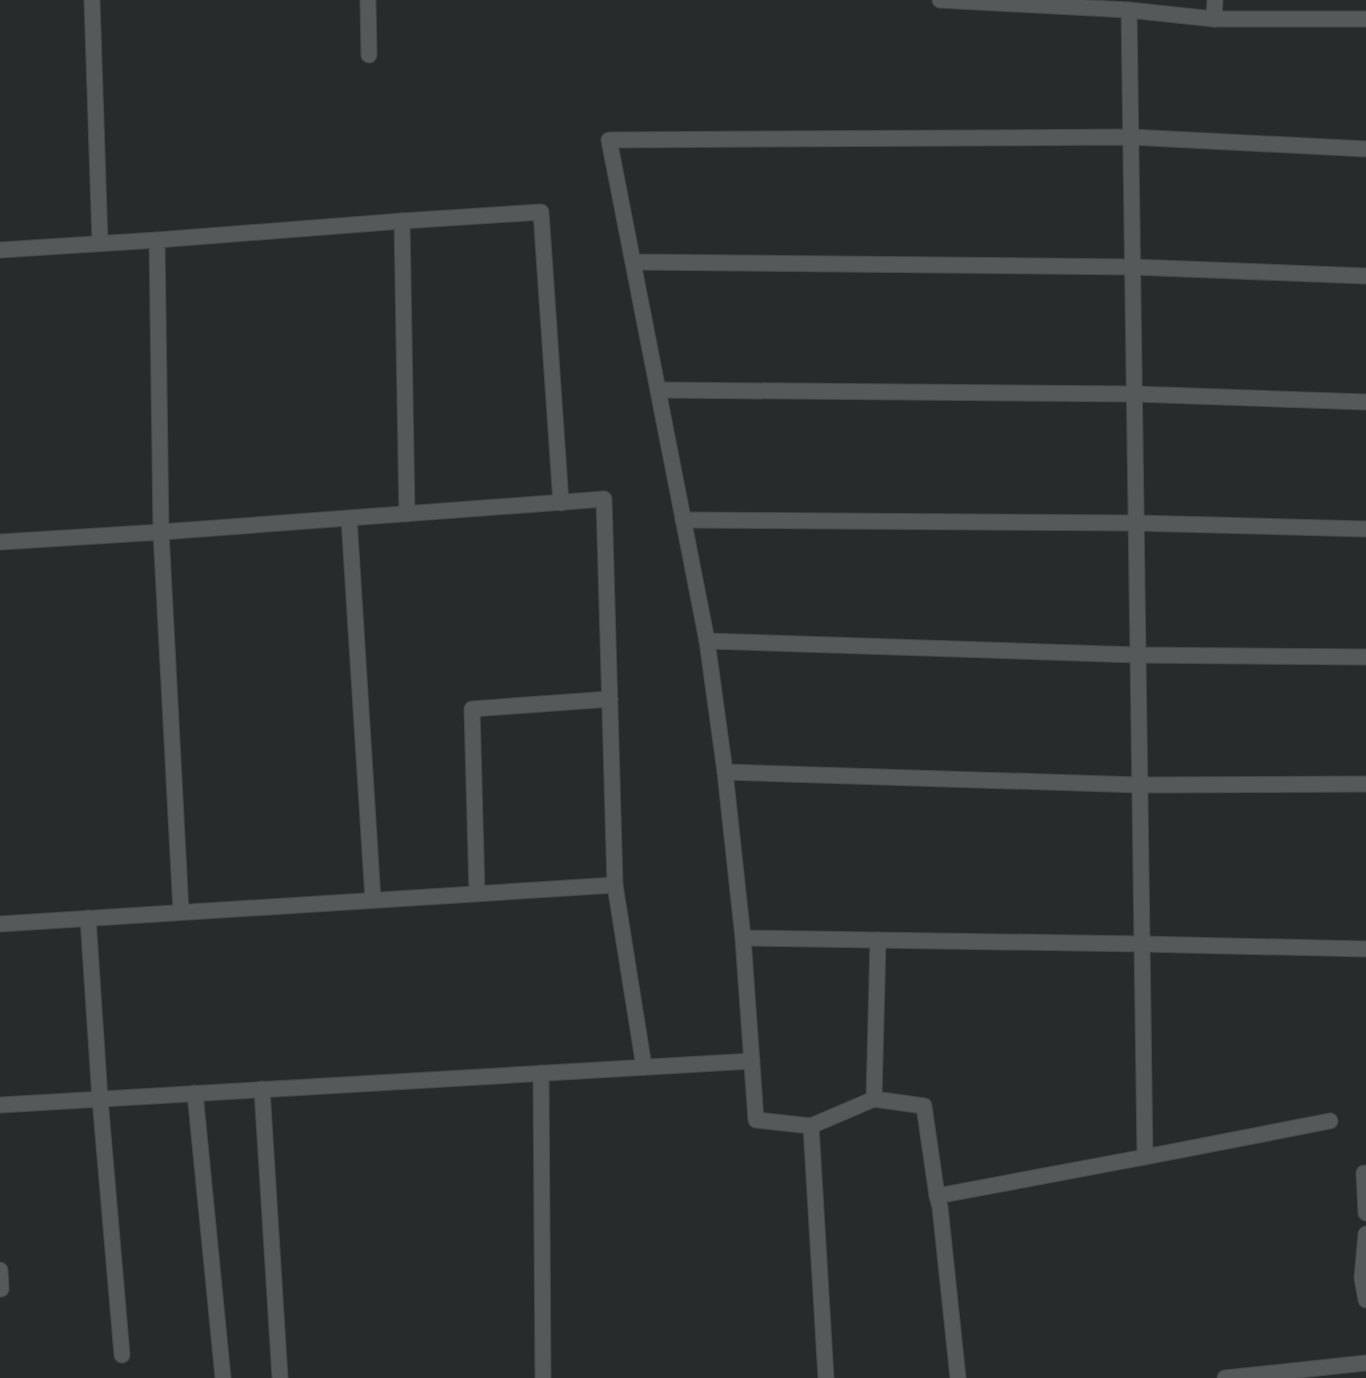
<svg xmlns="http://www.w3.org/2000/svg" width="1366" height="1378" font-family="Cabin,sans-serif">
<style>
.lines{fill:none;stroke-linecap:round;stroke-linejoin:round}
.minor-casing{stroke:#444949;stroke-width:17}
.minor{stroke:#545a5a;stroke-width:15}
</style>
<rect width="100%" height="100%" fill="#262c2b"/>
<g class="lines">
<g class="minor-casing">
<g id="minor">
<polyline points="92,0 100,243"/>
<polyline points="368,0 369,55"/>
<polyline points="940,0 1129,10"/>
<polyline points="1215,0 1214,19 1366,19"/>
<polyline points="1214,19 1129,10 1145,1157 1330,1121"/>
<polyline points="1366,149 1131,137 609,140 707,641 1138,655 1366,657"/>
<polyline points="402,221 541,212 561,503"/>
<polyline points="0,250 157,240"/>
<polyline points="633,262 1133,267 1366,276"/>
<polyline points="658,390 1135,394 1366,402"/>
<polyline points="407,514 402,221 157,240 161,532 604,499 615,885"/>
<polyline points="349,518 373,900"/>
<polyline points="683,520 1136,523 1366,529"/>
<polyline points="0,542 161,532 181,912"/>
<polyline points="707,641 725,772 743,938 1142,944 1366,949"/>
<polyline points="725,772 1140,785 1366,784"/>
<polyline points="477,893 472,709 610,699"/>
<polyline points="88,918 100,1099 122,1355"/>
<polyline points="0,924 615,885 644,1067"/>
<polyline points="743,938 756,1120 811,1126 826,1378"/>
<polyline points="541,1073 543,1378"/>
<polyline points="262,1089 280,1378"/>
<polyline points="195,1093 223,1378"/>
<polyline points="874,1099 878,940"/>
<polyline points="0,1105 752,1061"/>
<polyline points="811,1126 874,1099 924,1106 937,1196 1145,1157"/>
<polyline points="1364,1173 1366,1213"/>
<polyline points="937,1196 940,1207 958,1378"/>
<polyline points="1366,1234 1362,1278 1366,1300"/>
<polyline points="0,1270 1,1289"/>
<polyline points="1225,1378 1366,1363"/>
</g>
</g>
<use href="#minor" class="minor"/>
</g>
</svg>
